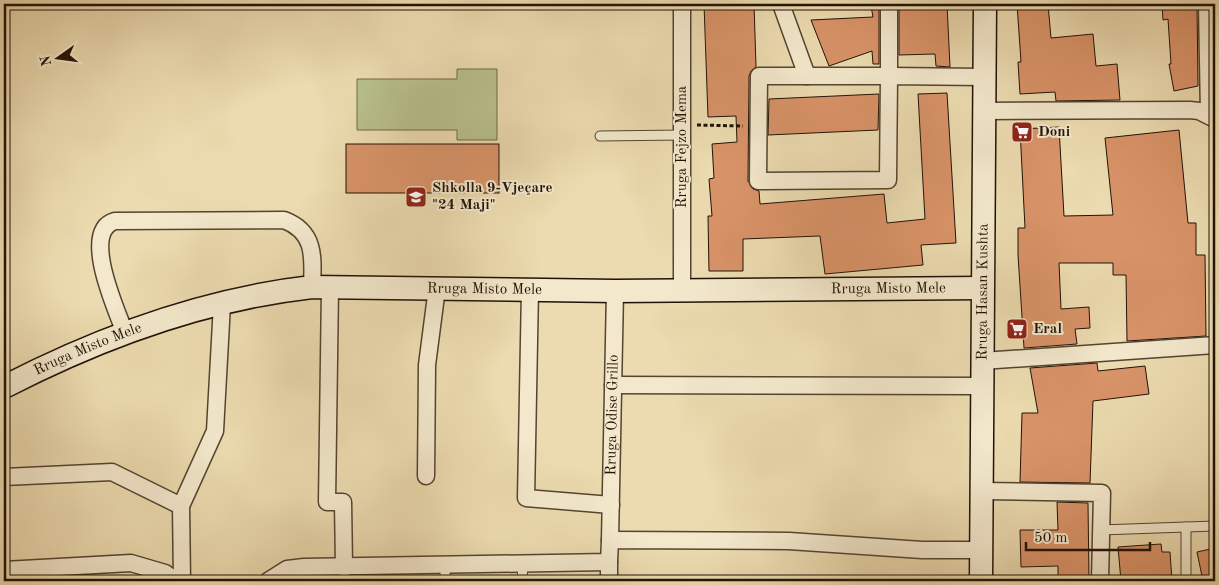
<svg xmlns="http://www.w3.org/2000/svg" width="1219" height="585" font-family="'Old Standard TT',serif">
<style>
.green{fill:#b8c08b;stroke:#6c6948}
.building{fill:#d99368;stroke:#211206}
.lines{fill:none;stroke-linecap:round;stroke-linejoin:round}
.lane-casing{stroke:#544430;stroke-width:11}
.street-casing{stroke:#544430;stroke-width:19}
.secondary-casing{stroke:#211206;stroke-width:25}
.path{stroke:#211206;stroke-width:3;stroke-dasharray:4 2.5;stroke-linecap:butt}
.lane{stroke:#f3e8cc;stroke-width:9}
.street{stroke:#f3e8cc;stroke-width:16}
.secondary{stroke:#f3e8cc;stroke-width:22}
.labels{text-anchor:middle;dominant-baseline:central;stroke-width:4;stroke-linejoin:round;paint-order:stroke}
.poi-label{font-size:15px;font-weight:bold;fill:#211206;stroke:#f3e8cc;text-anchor:start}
.street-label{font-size:15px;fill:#211206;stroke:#f3e8cc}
</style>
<rect width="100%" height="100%" fill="#ecdbb0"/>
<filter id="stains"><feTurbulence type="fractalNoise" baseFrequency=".004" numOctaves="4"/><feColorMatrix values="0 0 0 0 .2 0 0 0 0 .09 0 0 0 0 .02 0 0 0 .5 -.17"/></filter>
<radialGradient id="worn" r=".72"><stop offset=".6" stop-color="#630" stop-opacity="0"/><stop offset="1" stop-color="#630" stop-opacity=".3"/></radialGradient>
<polygon class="green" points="457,69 497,69 497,140 457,140 457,130 357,130 357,79 457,79"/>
<g class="building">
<polygon points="704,4 754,4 756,67 751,71 749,76 748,181 753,189 759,191 760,204 884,194 887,223 925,219 918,94 947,93 956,243 921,245 923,265 825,274 820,236 743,239 743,271 709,271 708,216 712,216 709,179 714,178 712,144 737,142 736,116 708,117"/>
<polygon points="899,4 947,4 950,67 936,66 935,54 899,55"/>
<polygon points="1017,4 1048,4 1051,38 1093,34 1096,66 1117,64 1120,100 1056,101 1055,92 1020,94 1018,62 1021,62"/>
<polygon points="1162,4 1197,4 1198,86 1174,91 1169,64 1171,64 1168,19 1163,20"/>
<polygon points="879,5 879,64 873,64 872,51 829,66 811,20 873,17 871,6"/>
<polygon points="879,94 878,130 768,135 769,99"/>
<polygon points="1059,127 1064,216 1113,215 1105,138 1179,130 1188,223 1196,223 1196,255 1205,255 1206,336 1127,341 1126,275 1113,275 1113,263 1059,263 1061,309 1089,307 1090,328 1075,329 1077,344 1024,348 1018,255 1018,228 1025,228 1020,129"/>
<rect x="346" y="144" width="153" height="49"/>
<polygon points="1097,363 1098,371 1145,366 1149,394 1093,401 1090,483 1020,482 1022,413 1038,413 1030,368"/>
<polygon points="1057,502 1088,503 1089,581 1058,581 1058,566 1021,567 1020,530 1058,530"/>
<polygon points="1161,544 1162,552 1170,552 1172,581 1121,581 1118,547"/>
<polygon points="1215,548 1215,581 1203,581 1197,552"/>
</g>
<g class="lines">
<g class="lane-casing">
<g id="lane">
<polyline points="600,136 682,135"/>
<polyline points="1186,527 1186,581"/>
<polyline points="1100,530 1215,526 1215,509"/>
<polyline points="344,566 344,581"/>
<polyline points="445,581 445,565"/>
<polyline points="522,581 523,563"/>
</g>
</g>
<g class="street-casing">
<g id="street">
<polyline points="682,4 682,290"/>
<polyline points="781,4 807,76 889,76 889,4"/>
<polyline points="1207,4 1209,115"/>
<polyline points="807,76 759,76 758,181 888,180 889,76 985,77"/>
<polyline points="984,111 1190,110 1199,111 1215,119"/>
<polyline points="330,287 327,502 343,502 344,566"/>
<polyline points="530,289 526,498 611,505"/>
<path d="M125 333C117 311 80 231 115 221L284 220C316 232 313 258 312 287"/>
<polyline points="982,361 1215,345"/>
<polyline points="613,385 982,386"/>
<polyline points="426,476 427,365 437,288"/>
<polyline points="4,477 112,472 181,506"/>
<polyline points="982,491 1102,493 1100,581"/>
<path id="s1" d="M610 540 615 291"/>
<polyline points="4,570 131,563 165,573 176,581"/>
<polyline points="182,581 181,506 215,431 222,304"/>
<polyline points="268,581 287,569 304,567 609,562 610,540 789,541 922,550 981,550"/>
<polyline points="609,581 609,562"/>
</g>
</g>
<g class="secondary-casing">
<g id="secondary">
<path id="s2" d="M4 387C99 338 205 299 312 287L615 291 982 288"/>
<path id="s3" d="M981 581 985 4"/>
</g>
</g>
<polyline class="path" points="697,125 743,126"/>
<use href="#lane" class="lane"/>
<use href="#street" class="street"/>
<use href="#secondary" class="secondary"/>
</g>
<defs>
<g id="supermarket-square" transform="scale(1.125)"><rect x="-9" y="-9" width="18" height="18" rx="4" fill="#8f2418" stroke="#f3e8cc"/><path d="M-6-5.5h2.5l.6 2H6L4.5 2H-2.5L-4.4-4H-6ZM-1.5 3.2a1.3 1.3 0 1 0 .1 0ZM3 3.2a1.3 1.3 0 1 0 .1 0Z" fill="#fff"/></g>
<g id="school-square" transform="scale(1.125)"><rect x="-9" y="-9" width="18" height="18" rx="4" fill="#8f2418" stroke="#f3e8cc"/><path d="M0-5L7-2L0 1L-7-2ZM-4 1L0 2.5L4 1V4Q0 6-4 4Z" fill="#fff"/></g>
</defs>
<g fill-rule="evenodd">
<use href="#supermarket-square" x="1022" y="132"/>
<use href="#school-square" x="416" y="197"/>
<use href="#supermarket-square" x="1017" y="329"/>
</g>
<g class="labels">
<g class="poi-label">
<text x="1038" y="132">Doni</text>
<text x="432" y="188">Shkolla 9-Vjeçare<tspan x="432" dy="17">"24 Maji"</tspan></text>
<text x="1033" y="329">Eral</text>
</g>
<g class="street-label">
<text transform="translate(682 147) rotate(-90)">Rruga Fejzo Mema</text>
<text stroke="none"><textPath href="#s2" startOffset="498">Rruga Misto Mele</textPath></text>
<text stroke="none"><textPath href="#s2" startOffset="902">Rruga Misto Mele</textPath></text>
<text stroke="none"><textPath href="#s3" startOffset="289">Rruga Hasan Kushta</textPath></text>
<text stroke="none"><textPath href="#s2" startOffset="92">Rruga Misto Mele</textPath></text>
<text stroke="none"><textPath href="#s1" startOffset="125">Rruga Odise Grillo</textPath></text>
</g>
</g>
<rect width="1219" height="585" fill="none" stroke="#ecdbb0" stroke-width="20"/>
<rect x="5" y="5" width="1209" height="575" fill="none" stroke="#211206" stroke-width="2.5"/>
<rect x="10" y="10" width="1199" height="565" fill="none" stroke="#211206"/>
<g transform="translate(58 58) rotate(256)" stroke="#f3e8cc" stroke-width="4" paint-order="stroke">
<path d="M0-4L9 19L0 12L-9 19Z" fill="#211206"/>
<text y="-8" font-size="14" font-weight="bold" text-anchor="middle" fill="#211206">N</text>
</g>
<path d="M1026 542v8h124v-8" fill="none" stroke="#211206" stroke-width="2.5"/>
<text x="1034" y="542" font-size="15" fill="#211206" stroke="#f3e8cc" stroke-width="4" paint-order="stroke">50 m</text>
<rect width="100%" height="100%" filter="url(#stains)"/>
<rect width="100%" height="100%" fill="url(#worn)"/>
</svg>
